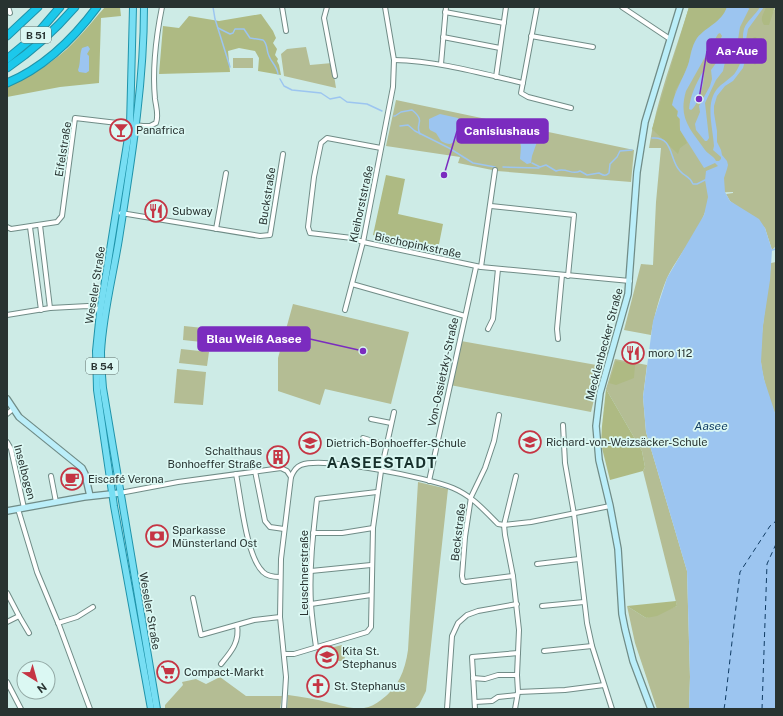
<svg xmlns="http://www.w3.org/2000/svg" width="783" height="716" font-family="'Public Sans',sans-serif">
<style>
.green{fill:#b4bd94}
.forest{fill:#aeba83}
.water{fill:#9cc5f0}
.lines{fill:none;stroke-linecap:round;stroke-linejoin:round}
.stream{stroke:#9cc5f0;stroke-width:1.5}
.ferry{stroke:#103c64;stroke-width:1;stroke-dasharray:5 4;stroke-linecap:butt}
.street-casing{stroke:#708c87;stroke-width:6}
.secondary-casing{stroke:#708c87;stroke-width:8}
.primary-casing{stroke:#2094aa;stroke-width:8}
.highway-casing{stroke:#2094aa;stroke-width:9}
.street{stroke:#fff;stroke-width:4}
.secondary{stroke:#bbeef9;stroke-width:5.5}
.primary{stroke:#77def3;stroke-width:6}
.highway{stroke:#1cc8eb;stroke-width:7}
.labels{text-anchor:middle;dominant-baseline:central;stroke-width:3.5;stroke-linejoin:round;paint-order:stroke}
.shield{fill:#dbf8f3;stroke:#5e6e6b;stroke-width:1}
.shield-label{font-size:10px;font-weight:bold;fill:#283331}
.poi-label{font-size:11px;fill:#283331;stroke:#dbf8f3;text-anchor:start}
.street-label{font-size:11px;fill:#283331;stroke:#dbf8f3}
.water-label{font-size:12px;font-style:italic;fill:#103c64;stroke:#dbf8f3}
.district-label{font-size:15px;font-weight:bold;letter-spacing:1px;fill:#17302c;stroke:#dbf8f3}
.leader{fill:none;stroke:#7b2cbf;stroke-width:1.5}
.callout-dot{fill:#7b2cbf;stroke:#dbf8f3;stroke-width:1.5}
.callout{fill:#7b2cbf;stroke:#7b2cbf;stroke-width:1.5}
.callout-label{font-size:12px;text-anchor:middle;font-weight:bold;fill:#fff}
</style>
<rect width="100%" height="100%" fill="#cdebe6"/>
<g class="green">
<path d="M689 7H774L773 12 776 7V246L772 250 765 228 730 201 726 194 733 193V192L708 193C711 219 678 254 667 278 660 295 654 316 651 335L624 330 641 264 653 265 656 202 661 148H649C656 100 675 53 689 7Z"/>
<polygon points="306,47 310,65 332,63 336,88 284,76 281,54 287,49"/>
<rect x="233" y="58" width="20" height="10"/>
<polygon points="396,100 634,150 631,182 497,171 458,163 460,157 386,146"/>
<path d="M776 262V416C770 402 762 377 761 362 760 328 768 296 771 263Z"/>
<polygon points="293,304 409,332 391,404 325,389 320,405 278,391 278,358"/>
<polygon points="184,326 213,329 211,343 183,340"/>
<polygon points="461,341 602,366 591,412 450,385"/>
<polygon points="181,349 209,352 207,366 179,363"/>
<polygon points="615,359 647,365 643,397 646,432 687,571 690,677 689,709 657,709 635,643 627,606 646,618 677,606 643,471 645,467 642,451 606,389"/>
<polygon points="177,369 206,372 203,405 174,403"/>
<path d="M418 482 448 489 426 691 419 705 414 709H287L288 695C302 697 316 699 330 703 341 705 353 710 364 708 370 707 376 704 381 700 398 688 405 671 408 650Z"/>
<polygon points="342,645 345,659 344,661 335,661 321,654 323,650"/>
<polygon points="220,677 246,696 282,696 280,709 165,709 165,705 183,685 182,682 196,679 206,684"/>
</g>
<g class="forest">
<path d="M105 7H120L121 16 101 18 99 83 60 87 7 97V86C32 75 55 62 74 42 85 31 94 19 105 7Z"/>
<path d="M689 7H727L724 15 698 38 691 51 689 62 683 77 675 91 674 107C682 116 677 123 681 132 683 136 686 139 687 143L680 148 678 154 652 129Z"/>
<path d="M766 7H775L769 25H764C759 18 764 14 766 7Z"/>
<polygon points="261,14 273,31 276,38 273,43 277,49 275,55 278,59 277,61 279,65 281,75 258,71 259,58 255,51 239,48 228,51 230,72 159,74 163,26 179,28 189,16 219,21"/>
<polygon points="754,37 756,37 763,52 755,65 751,60 752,45 751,40"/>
<polygon points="386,175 405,179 398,214 443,224 438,249 373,235"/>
<polygon points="616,361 635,365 634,378 616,385 609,383"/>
<polygon points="606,389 642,451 645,467 643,471 610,480 601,444 602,426"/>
<polygon points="676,601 677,606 657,616 646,618 627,606"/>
</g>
<g class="water">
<path d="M727 7H748L749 9 740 27 737 46 730 49 728 60 725 62 723 71 716 80 705 103 709 138 707 141H705L696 130 695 124 700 112 699 106 710 86 712 79 711 70 719 59V50L718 44 722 36 720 33 718 34 686 91C678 118 690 129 705 150 708 154 714 156 716 161H719L721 159V157L713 150 714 146C713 128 705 104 717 89 721 84 727 81 731 77 736 74 740 64 742 59 746 49 741 39 744 29 747 20 756 15 760 7H764L748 29 746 40 747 54 743 68 733 81 725 86 717 96 714 106V113L717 131V142L721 150 722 155 727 161 728 165 727 169 724 178 725 192 730 201 759 219 765 228 772 250 770 280 763 326 761 362 764 379 776 416V709H689L690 677 687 571 646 432 643 397 653 321 667 278 704 215 708 197 705 180 706 171 718 166 715 163 704 168 680 130V119L677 116 678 111 672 105C675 90 683 79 688 65 691 56 691 47 697 38 707 26 721 23 727 7Z"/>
<path d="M88 46 90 49 87 54 89 56V71L86 73 79 72 78 70C81 63 79 55 82 48Z"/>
<path d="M703 72C706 80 698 106 691 110L689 109C690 96 696 84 702 73Z"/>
<path d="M440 114 458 118C463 125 460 141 450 144 447 144 443 142 441 141L436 133 430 130 429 128V119Z"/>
<polygon points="528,131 535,134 538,139 532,156 531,163 527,164 520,159 521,147 520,140 525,132"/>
</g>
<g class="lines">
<g class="stream">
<polyline points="213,7 215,19 230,67"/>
<path d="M218 28 230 34 233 33 235 29H244L250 38 263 40C268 44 266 50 269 56 271 62 277 66 278 74"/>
<polyline points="280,79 284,86 292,90 321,93 330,99 340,97 347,102 367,104 382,111"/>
<path d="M394 116H395L401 112 412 110C427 122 414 123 420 134"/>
<polyline points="400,126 408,125 415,131 449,148 473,163 495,167"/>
<path d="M652 138C674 136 669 160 680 171 685 177 689 175 693 184H697L705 180"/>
<path d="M532 163 540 167 546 165 556 171C567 167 572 176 580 171L587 175 599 173C603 175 605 177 609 173L610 164 617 157 620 151 632 150"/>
<polyline points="503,167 539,168"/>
<polyline points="772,250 776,249"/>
</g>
<g class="ferry">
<polyline points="724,709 725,703 740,572 770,526 776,521"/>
<polyline points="762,709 767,564 776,544"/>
</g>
<g class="street-casing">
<g id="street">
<polyline points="8,7 10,13"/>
<polyline points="282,7 286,31"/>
<polyline points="327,7 324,18 335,76"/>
<polyline points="537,7 521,93 528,97 571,108"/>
<polyline points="622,7 670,39"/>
<polyline points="445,12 504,23"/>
<polyline points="531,36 593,47"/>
<polyline points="443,37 500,48"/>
<path d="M394 60C438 61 480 73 523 83"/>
<polyline points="441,64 446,7"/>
<polyline points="496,77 506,7"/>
<polyline points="381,148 327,138 321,143 314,177 308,227 310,233 352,238 363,242 481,267 630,281"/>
<polyline points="491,206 574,215 568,276"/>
<polyline points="121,213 260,236 270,235 283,154"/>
<polyline points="40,225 50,308"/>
<path d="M7 227 11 229 57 222 62 216 75 118 143 126H150L156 123C159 115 156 107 155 99 152 68 156 37 162 7"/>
<polyline points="30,227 41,310"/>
<polyline points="216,229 226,173"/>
<polyline points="481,267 495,170"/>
<polyline points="352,284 465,316"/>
<polyline points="345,310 363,242 393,87 394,60 385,7"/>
<polyline points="7,315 50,308 88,306 96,308 100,312"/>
<polyline points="488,329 493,319 498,269"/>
<polyline points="558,339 557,329 562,275"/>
<polyline points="7,414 13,409"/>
<polyline points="499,415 494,441 485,468 471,497 465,537 462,576 463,581 465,582 513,576"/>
<polyline points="371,419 391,423"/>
<polyline points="563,425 565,463 574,514 587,623 592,646 612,709"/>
<polyline points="363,438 386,445"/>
<polyline points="7,442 11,449 24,508"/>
<polyline points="255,471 265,521 270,527 284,529"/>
<path d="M236 474C241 498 246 556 263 572 267 576 274 577 280 577"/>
<polyline points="51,476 56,502"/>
<polyline points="429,481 476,267"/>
<polyline points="120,493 178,482 281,468 287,471 291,477"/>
<polyline points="18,509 37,572 59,625 90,709"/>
<polyline points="313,533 342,533 373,528"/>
<polyline points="537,564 579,559"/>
<polyline points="311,571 371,565"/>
<polyline points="7,593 19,616 7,622"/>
<polyline points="193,598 201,635 254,620 280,617"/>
<polyline points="311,604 371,595"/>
<polyline points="542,606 584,602"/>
<polyline points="19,616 29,633"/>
<polyline points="58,623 77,617 93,607"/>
<path d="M316 647C314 633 312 619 311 604 309 569 313 534 317 499L377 492"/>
<polyline points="544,651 592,646"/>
<polyline points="284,654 294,654 367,632 371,627 373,528 381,471 394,412"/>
<path d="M221 664C231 652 240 642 237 625"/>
<polyline points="473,678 485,679 498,675 517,675"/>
<polyline points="7,682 21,709"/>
<polyline points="518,692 565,690 604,685"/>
<polyline points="475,702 492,701 498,697 517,695"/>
<path d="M284 709 286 677 280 617 281 559 291 477C293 472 296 467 301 465 323 456 429 478 453 488 472 496 484 510 498 524L504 525 531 522 610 506"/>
<polyline points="447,709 452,636 458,623 467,615 478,611 517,604"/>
<polyline points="475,709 472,657 518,653"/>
<polyline points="515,709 518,692 517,675 519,630 513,576 505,535 504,525 516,476"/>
</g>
</g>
<g class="secondary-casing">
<g id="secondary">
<polyline points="7,399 19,417 82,468 85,474 90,496"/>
<polyline points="7,511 84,497 120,493"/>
<polyline points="651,709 633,661 625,629 622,614 618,549 610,506 599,460 596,426 600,393 628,294 637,172 645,122 680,7"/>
</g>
</g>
<g class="primary-casing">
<g id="primary">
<polyline points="133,7 130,125 100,312 96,351 97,390 114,506 151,709"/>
<path d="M144 7C144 85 131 162 119 239 113 276 103 314 101 352 101 364 102 376 103 388L157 709"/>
</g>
</g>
<g class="highway-casing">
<g id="highway">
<polyline points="7,36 38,7"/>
<polyline points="7,59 36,35 60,7"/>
<path d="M7 68C32 51 55 30 75 7"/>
<path d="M7 83C43 68 74 38 97 7"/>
</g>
</g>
<use href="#street" class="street"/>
<use href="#secondary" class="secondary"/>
<use href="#primary" class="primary"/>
<use href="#highway" class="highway"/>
</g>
<defs>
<g id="bar-ring" transform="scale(1.15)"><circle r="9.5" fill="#dbf8f3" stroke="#c53544" stroke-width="1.5"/><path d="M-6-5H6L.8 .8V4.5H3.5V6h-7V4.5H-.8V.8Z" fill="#c53544"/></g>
<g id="restaurant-ring" transform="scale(1.15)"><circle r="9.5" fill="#dbf8f3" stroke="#c53544" stroke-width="1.5"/><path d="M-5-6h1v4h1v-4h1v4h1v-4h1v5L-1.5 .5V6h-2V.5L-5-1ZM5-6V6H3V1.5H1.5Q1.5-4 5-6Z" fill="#c53544"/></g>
<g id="school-ring" transform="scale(1.15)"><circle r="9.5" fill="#dbf8f3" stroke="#c53544" stroke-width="1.5"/><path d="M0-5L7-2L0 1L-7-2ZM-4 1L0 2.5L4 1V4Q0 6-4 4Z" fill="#c53544"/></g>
<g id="building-ring" transform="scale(1.15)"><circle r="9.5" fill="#dbf8f3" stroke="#c53544" stroke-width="1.5"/><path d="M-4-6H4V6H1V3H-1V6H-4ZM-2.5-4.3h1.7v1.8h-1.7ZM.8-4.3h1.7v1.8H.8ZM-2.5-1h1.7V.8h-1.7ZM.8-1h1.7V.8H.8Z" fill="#c53544"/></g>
<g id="cafe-ring" transform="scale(1.15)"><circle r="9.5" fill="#dbf8f3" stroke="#c53544" stroke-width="1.5"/><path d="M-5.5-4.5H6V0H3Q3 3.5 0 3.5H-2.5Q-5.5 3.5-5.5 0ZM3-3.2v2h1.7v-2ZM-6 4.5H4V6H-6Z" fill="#c53544"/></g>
<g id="bank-ring" transform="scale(1.15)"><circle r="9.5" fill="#dbf8f3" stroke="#c53544" stroke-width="1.5"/><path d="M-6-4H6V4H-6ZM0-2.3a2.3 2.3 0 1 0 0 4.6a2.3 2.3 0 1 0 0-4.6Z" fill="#c53544"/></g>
<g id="supermarket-ring" transform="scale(1.15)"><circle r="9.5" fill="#dbf8f3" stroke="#c53544" stroke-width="1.5"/><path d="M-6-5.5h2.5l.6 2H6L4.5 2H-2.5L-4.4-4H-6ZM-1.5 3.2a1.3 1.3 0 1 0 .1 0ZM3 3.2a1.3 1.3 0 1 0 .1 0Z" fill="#c53544"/></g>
<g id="church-ring" transform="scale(1.15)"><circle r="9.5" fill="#dbf8f3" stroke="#c53544" stroke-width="1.5"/><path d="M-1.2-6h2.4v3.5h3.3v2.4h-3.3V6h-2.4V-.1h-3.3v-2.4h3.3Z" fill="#c53544"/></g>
</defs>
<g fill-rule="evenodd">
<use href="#bar-ring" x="121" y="130"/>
<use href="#restaurant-ring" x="156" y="211"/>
<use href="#restaurant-ring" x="633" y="353"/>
<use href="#school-ring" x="530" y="442"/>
<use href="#school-ring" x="310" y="443"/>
<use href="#building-ring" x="278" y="457"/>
<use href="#cafe-ring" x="72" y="479"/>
<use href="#bank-ring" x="157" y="536"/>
<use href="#school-ring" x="327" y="657"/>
<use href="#supermarket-ring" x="168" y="672"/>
<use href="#church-ring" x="318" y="686"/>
</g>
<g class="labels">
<g class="shield">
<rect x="21" y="27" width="30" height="16" rx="3"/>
<rect x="86" y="358" width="32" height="16" rx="3"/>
</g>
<g class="shield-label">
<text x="36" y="35">B 51</text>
<text x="102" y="366">B 54</text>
</g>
<g class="poi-label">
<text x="136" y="130">Panafrica</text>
<text x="172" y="211">Subway</text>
<text x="648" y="353">moro 112</text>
<text x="546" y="442">Richard-von-Weizsäcker-Schule</text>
<text x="326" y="443">Dietrich-Bonhoeffer-Schule</text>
<text x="262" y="451" text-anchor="end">Schalthaus<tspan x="262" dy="13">Bonhoeffer Straße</tspan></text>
<text x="88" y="479">Eiscafé Verona</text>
<text x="172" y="530">Sparkasse<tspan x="172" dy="13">Münsterland Ost</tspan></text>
<text x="342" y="651">Kita St.<tspan x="342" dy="13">Stephanus</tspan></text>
<text x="184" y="672">Compact-Markt</text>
<text x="334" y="686">St. Stephanus</text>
</g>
<g class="street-label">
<text transform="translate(63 149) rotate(-81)">Eifelstraße</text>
<text transform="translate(267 196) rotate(-81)">Buckstraße</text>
<text transform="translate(361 204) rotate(-78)">Kleihorststraße</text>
<text transform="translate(418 245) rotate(12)">Bischopinkstraße</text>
<text transform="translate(95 285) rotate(-81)">Weseler Straße</text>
<text transform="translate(604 344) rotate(-75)">Mecklenbecker Straße</text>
<text transform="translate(443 372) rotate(-78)">Von-Ossietzky-Straße</text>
<text transform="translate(25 472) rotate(75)">Inselbogen</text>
<text transform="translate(458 532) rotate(-83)">Beckstraße</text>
<text transform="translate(304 573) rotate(-90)">Leuschnerstraße</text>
<text transform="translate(150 611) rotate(80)">Weseler Straße</text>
</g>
<g class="water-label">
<text x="711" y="426">Aasee</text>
</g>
<g class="district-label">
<text x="382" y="462">AASEESTADT</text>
</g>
</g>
<path class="leader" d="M699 99L707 51M444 175L457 131M363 351L310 339"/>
<g class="callout-dot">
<circle cx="699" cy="99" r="4"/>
<circle cx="444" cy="175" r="4"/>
<circle cx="363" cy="351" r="4"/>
</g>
<g class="callout">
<rect x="707" y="39" width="59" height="24" rx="4"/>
<rect x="457" y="119" width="91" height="24" rx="4"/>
<rect x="198" y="327" width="112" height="24" rx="4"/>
</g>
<g class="callout-label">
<text x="737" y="55">Aa-Aue</text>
<text x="502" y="135">Canisiushaus</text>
<text x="254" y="343">Blau Weiß Aasee</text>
</g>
<rect width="783" height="716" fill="none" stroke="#283331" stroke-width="16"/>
<g transform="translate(36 680) rotate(143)"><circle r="19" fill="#dbf8f3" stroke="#93a9a5"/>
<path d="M0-3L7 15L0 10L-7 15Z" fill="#c53544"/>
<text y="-6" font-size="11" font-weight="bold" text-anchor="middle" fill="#283331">N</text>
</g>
</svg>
